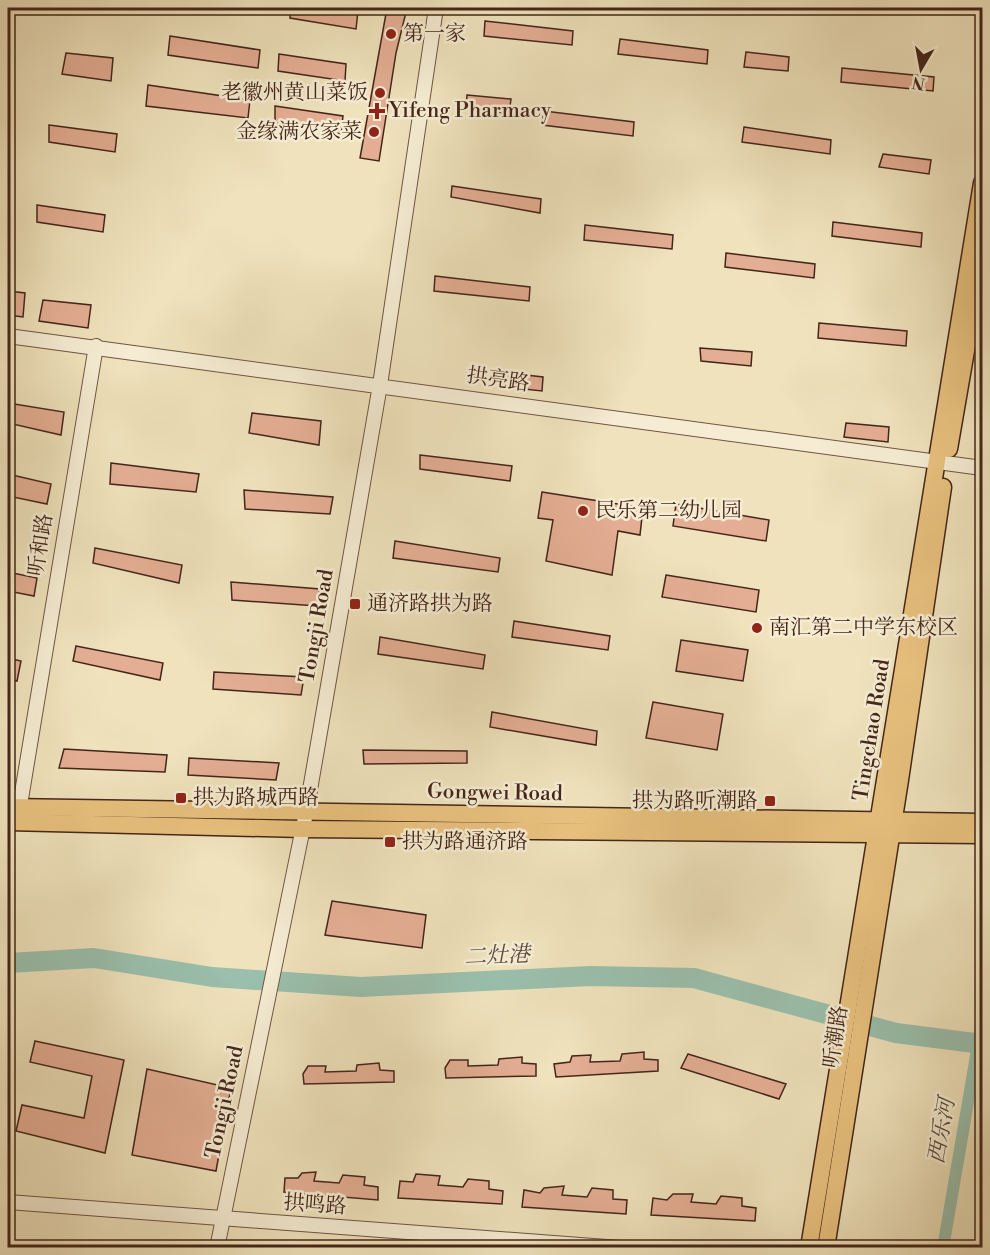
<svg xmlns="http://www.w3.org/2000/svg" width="990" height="1255" font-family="'Libre Bodoni','Noto Serif SC',serif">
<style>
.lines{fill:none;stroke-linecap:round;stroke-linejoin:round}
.canal{stroke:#9abfac;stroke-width:12}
.river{stroke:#9abfac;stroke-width:20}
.building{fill:#e4ae94;stroke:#442619;stroke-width:1.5}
.minor-casing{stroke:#6f5542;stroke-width:16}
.major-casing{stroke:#442619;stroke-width:19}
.minor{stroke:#f5ecd3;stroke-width:14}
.major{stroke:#e8c17e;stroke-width:16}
.poi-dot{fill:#8f2418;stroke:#f5ecd3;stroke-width:2}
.labels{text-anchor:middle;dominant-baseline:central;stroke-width:5;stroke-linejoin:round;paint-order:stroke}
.poi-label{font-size:21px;fill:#442619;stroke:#f5ecd3;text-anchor:start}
.street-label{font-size:21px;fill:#442619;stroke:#f5ecd3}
.water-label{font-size:22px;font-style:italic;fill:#5a4c3e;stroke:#f5ecd3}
</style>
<rect width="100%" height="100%" fill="#efe2bc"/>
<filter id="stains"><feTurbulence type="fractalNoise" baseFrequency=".00333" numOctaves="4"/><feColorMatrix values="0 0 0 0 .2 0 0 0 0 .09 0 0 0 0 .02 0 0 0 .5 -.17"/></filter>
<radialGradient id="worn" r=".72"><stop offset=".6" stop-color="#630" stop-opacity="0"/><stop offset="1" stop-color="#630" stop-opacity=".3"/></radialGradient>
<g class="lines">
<polyline class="canal" points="943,1248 982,1021"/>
<polyline class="river" points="8,963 94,958 212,977 361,987 590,976 694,978 896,1033 982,1044"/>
</g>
<g class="building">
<polygon points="290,8 333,8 358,11 356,29 290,18"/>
<polygon points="387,8 407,8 396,53 379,161 360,158"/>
<polygon points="485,21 573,31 572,45 484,36"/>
<polygon points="170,36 260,50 258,68 168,55"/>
<polygon points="620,39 708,50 707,64 618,54"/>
<polygon points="746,52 789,57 788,71 744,67"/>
<polygon points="66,53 113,58 111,81 62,74"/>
<polygon points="279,54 346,64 345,81 278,71"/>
<polygon points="842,68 934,77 933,91 841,82"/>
<polygon points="148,85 250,100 248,118 146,106"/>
<polygon points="467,95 511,99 509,114 466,106"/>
<polygon points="275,106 343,116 341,134 275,123"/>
<polygon points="544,111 634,122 633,136 542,125"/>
<polygon points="49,125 117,134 115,152 49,142"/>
<polygon points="744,127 831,140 830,154 742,142"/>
<polygon points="883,154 931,160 929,174 879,167"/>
<polygon points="452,186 541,199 540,213 451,197"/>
<polygon points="37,205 105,215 103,232 37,222"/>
<polygon points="833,222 922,233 921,247 832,236"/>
<polygon points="585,225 673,235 672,249 584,240"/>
<polygon points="726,253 815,264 814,278 725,267"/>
<polygon points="435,276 530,287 529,301 434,291"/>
<polygon points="8,291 25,293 23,317 8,315"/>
<polygon points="43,300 91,305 88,328 39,321"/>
<polygon points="819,323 907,331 906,346 818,338"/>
<polygon points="700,348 752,352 751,366 701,361"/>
<polygon points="500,372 543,377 542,391 498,386"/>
<polygon points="8,403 64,412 61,435 8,423"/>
<polygon points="252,413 321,421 319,445 249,433"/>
<polygon points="846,423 889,427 888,442 844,437"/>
<polygon points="420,455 512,466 510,481 420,469"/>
<polygon points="111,463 199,474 196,492 110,484"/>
<polygon points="8,474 51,484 47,504 8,496"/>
<polygon points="244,490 333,497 330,514 245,509"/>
<polygon points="542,492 643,508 640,535 618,531 612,575 546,561 553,520 538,518"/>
<polygon points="676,504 769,520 766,541 673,526"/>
<polygon points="395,541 500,558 498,572 393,558"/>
<polygon points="95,548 182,565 179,583 93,563"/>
<polygon points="8,572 37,578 34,596 8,591"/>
<polygon points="666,575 759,590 756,612 662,597"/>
<polygon points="231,582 320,589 317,606 232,600"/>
<polygon points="514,621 610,636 608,650 512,637"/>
<polygon points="380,637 485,655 483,669 378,654"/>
<polygon points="681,640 748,650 743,681 676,671"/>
<polygon points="76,646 163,663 160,680 73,661"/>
<polygon points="8,658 21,661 17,681 8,679"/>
<polygon points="214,672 304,677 301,695 213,689"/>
<polygon points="653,702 723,714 717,750 646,738"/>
<polygon points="492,712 597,731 596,745 490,727"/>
<polygon points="64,749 167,755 165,772 59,768"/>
<polygon points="363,750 467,751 467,763 364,764"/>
<polygon points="189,758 279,763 276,780 188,775"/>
<polygon points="332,901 426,915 422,948 325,935"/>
<polygon points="35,1041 124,1060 105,1153 16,1131 22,1105 84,1118 92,1076 30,1062"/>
<polygon points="644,1052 644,1059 658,1060 658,1071 556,1077 554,1064 570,1062 572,1056 591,1055 590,1062 620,1061 622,1054"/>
<polygon points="688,1054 786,1084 779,1099 681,1068"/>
<polygon points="522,1057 522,1063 536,1064 536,1076 446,1078 445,1068 450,1060 468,1060 468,1066 498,1065 499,1059"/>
<polygon points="379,1063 380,1070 394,1071 394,1082 304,1084 303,1074 308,1066 326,1066 325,1072 356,1071 357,1065"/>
<polygon points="147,1069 231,1088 216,1171 132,1155"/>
<polygon points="316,1172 314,1181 339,1183 343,1175 365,1177 364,1185 378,1187 378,1200 284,1192 285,1178 298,1178 302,1173"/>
<polygon points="416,1174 440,1176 438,1185 463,1187 468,1179 489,1181 489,1189 503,1191 502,1204 398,1198 400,1181 413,1182"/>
<polygon points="564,1186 562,1195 587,1197 592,1188 613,1190 613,1199 627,1200 626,1214 522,1207 524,1190 540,1193 544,1188"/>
<polygon points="673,1194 693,1194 691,1202 716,1204 721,1196 742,1198 742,1206 756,1208 755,1221 651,1215 653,1198 667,1200"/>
</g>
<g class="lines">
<g class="minor-casing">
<g id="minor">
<polyline points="8,336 982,468"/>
<polyline points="18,817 96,346"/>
<polyline points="8,1202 620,1248"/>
<polyline points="217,1248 306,813 380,385 436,8"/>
</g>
</g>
<g class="major-casing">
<g id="major">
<polyline points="949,449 982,258"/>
<polyline points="8,807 982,822"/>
<polyline points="8,822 302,829 982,835"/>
<path d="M809 1248C869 893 923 537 982 183"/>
<polyline points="826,1248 900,780 943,487"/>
</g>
</g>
<use href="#minor" class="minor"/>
<use href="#major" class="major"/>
</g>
<g class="poi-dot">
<circle cx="391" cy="34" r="6"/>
<circle cx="380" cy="93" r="6"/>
<path d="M374 102h6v6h6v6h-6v6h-6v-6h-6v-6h6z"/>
<circle cx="374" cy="132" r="6"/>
<circle cx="583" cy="511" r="6"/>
<rect x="349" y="598" width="12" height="12" rx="3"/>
<circle cx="757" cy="628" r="6"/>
<rect x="175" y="792" width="12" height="12" rx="3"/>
<rect x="764" y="795" width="12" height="12" rx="3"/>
<rect x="384" y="836" width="12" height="12" rx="3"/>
</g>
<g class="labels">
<g class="poi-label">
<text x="403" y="34">第一家</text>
<text x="368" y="93" text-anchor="end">老徽州黄山菜饭</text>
<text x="389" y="111">Yifeng Pharmacy</text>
<text x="362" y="132" text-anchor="end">金缘满农家菜</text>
<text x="595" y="511">民乐第二幼儿园</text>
<text x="367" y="604">通济路拱为路</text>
<text x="769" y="628">南汇第二中学东校区</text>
<text x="193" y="798">拱为路城西路</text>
<text x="758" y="801" text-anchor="end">拱为路听潮路</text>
<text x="402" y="842">拱为路通济路</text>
</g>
<g class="street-label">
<text transform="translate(498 380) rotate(8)">拱亮路</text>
<text transform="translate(41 545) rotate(-81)">听和路</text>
<text transform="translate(317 626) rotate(-80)">Tongji Road</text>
<text transform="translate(872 730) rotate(-81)">Tingchao Road</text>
<text transform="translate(495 793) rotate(1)">Gongwei Road</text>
<text transform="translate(836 1037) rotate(-81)">听潮路</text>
<text transform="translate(225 1102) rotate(-78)">Tongji Road</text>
<text transform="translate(315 1205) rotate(4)">拱鸣路</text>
</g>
<g class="water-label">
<text transform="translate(497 956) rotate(-3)">二灶港</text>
<text transform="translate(942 1131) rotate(-80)">西乐河</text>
</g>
</g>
<rect width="990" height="1255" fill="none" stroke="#efe2bc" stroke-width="30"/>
<rect x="9" y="9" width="972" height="1237" fill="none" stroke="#442619" stroke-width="3"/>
<rect x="15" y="15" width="960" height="1225" fill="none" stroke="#442619" stroke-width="1.5"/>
<g transform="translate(921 69) rotate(190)" stroke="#f5ecd3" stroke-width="4.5" paint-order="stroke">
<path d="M0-4.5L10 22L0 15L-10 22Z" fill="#442619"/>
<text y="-9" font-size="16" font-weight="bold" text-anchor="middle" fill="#442619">N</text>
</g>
<rect width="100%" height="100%" filter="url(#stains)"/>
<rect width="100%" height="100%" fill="url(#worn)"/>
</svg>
